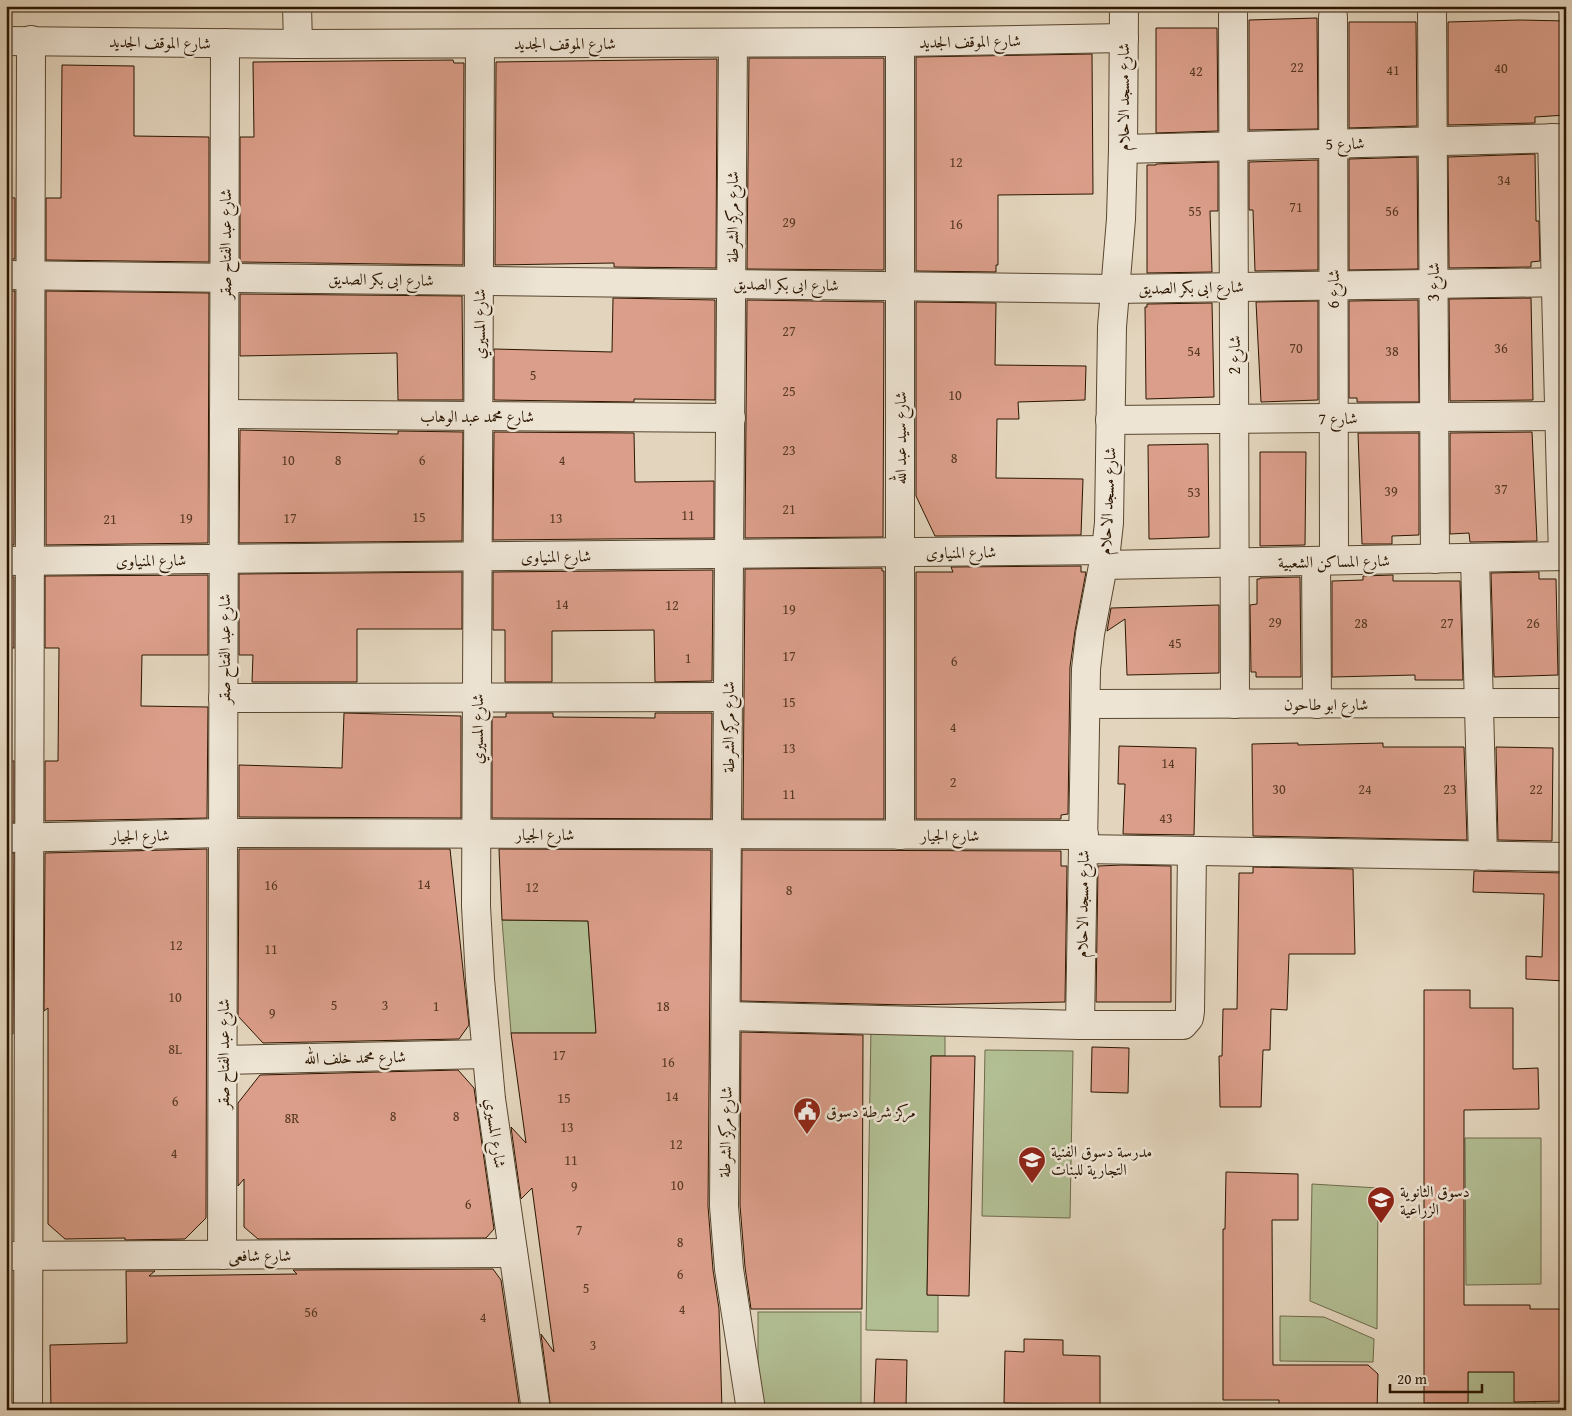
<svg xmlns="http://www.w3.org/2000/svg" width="1572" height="1416" font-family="'Gentium Book Plus',Amiri,serif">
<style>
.green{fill:#b2be93;stroke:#6e6a4a}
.building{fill:#db9e8a;stroke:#2b1600}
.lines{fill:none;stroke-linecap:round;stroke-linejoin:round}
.street-casing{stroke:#59462f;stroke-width:30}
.street{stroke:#ede4d4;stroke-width:28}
.labels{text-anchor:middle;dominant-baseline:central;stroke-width:5;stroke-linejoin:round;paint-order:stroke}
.number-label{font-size:14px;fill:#573822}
.street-label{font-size:16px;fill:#2b1600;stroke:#ede4d4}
.poi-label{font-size:16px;fill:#2b1600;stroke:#ede4d4;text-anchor:start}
</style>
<rect width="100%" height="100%" fill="#e3d5bd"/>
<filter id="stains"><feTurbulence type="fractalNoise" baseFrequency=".004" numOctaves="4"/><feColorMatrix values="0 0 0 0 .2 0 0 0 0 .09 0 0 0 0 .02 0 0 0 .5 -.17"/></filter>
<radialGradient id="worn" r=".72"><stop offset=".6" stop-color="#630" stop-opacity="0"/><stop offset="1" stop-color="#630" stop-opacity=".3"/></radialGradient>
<g class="green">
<polygon points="502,920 588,921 596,1033 511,1033"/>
<polygon points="871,1028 945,1029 945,1056 931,1056 927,1295 938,1295 938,1332 866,1330"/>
<polygon points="985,1050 1073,1051 1070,1218 982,1216"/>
<polygon points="1465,1138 1541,1138 1541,1284 1466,1285"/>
<polygon points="1312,1184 1378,1188 1377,1329 1310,1301"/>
<rect x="758" y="1312" width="103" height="98"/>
<polygon points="1280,1316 1324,1317 1374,1339 1373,1362 1280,1361"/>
<polygon points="1468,1372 1514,1372 1535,1402 1534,1410 1424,1410 1424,1403 1468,1403"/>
</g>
<g class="building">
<polygon points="1317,18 1318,129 1249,130 1249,20"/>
<polygon points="1520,20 1566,21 1566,115 1535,117 1535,123 1448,125 1448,22"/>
<polygon points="1349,22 1416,22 1417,126 1349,128"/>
<polygon points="1156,28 1217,28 1218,131 1156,133"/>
<polygon points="1092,54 1093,194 998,195 998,265 996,265 996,272 916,271 916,57"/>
<polygon points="749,58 884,58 884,270 747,269"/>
<polygon points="717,59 716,268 614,267 614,263 495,265 496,62"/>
<polygon points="453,60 454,63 464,63 463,265 240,262 240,137 254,137 253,62"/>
<polygon points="62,65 134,66 134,136 209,137 209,262 46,260 46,198 61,198"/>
<polygon points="1535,154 1536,221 1539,221 1540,261 1531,262 1531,267 1449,268 1448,157"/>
<polygon points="1417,157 1418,269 1349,270 1349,159"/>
<polygon points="1318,160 1318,270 1255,271 1253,210 1249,210 1249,162"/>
<polygon points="1218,162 1218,211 1210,211 1212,272 1147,273 1147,165 1156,165 1156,164"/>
<polygon points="6,197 15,198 15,259 6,259"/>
<polygon points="6,291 15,291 14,545 6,545"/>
<polygon points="46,291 209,293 208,543 46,545"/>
<polygon points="240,294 462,296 463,400 398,400 397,353 240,356"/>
<polygon points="613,298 715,300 715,400 634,399 634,402 494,400 494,349 612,352"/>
<polygon points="1531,298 1533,400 1450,401 1449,299"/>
<polygon points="747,300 884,302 883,537 745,538"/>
<polygon points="1418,300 1419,402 1357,402 1357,398 1349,398 1349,301"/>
<polygon points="1318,301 1318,400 1261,402 1256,302"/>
<polygon points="916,302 996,303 995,365 1086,366 1085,400 1018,402 1019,419 997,419 996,478 1083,479 1081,535 935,536 916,496"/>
<polygon points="1212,303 1214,397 1146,399 1145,307 1147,307 1147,304"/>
<polygon points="240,430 398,434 398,431 463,432 462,541 239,543"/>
<polygon points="494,432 634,433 635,482 714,481 714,538 493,540"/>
<polygon points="1532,432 1537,541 1470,542 1469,533 1450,534 1450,433"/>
<polygon points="1358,433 1419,433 1419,535 1392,536 1392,544 1362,544"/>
<polygon points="1208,444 1209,537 1149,539 1148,445"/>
<polygon points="1260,452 1306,452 1305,545 1260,546"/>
<polygon points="1081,566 1081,572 1086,572 1075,631 1070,667 1068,814 1061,815 1061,819 916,819 916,572 953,572 951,567"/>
<polygon points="882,568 882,571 884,571 884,819 743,819 745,569"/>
<polygon points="713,570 712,681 655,682 654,630 552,631 552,682 505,682 505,630 493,630 493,572"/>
<polygon points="462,572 462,629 357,629 357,682 252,682 253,655 239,655 239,574"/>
<polygon points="1539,572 1539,579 1556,579 1558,675 1494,677 1491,573"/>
<polygon points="208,575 208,655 142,655 141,706 208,707 207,818 45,821 45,761 58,761 59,648 45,648 45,576"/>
<polygon points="1393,575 1393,581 1460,581 1463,680 1415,680 1415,675 1332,677 1332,581 1363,580 1363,576"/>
<rect x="6" y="577" width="8" height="71"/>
<polygon points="1300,577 1301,677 1256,677 1256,672 1251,672 1250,605 1257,604 1257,579 1260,579 1260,578"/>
<polygon points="1219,605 1219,673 1127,675 1125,619 1107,631 1111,608"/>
<polygon points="344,713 461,716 461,818 239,817 239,765 342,768"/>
<polygon points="506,713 553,713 553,717 655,718 655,713 712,713 711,819 492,818 492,717 506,717"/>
<polygon points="1298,743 1298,745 1383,743 1383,747 1464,747 1467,840 1253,836 1252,744"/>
<polygon points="1119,746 1196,748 1194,835 1123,834 1125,784 1118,784"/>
<polygon points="1496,747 1553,748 1552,841 1498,840"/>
<rect x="6" y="761" width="8" height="61"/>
<polygon points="207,849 206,1218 185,1239 125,1240 125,1238 65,1239 48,1224 48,1008 44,1011 45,853"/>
<polygon points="239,849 450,849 469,1025 459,1039 263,1043 238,1016"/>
<polygon points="499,849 711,850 708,1206 713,1270 719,1309 722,1410 551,1410 541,1334 554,1352 532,1188 521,1199 511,1127 526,1143 511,1033 596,1033 588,921 502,920"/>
<polygon points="742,850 1061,851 1061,866 1067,866 1065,1002 908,1005 741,1001"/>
<polygon points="14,853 13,1034 6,1039 6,854"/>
<polygon points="1123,865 1171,866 1171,1002 1096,1002 1098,866"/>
<polygon points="1253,867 1353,869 1355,954 1289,954 1287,1010 1271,1009 1270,1050 1263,1050 1261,1107 1220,1107 1219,1056 1222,1056 1223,1009 1237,1009 1239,873 1253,873"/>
<polygon points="1474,871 1566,873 1566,981 1526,979 1526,956 1542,957 1544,894 1473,892"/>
<polygon points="1424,990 1470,990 1470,1008 1513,1008 1513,1069 1538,1068 1539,1109 1464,1110 1464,1305 1530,1305 1530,1309 1564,1309 1566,1401 1514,1402 1514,1372 1468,1372 1468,1403 1424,1403"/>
<polygon points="741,1032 863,1035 862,1309 751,1309 745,1267 740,1205"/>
<polygon points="1092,1047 1129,1048 1128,1093 1091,1092"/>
<polygon points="931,1056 975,1056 969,1296 927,1295"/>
<polygon points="458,1070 474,1088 494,1229 486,1238 258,1239 244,1227 244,1179 238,1186 238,1103 260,1075"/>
<polygon points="1226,1172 1298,1174 1298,1220 1272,1220 1273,1365 1368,1365 1378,1374 1377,1410 1279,1410 1279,1400 1223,1400 1223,1229 1225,1229"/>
<polygon points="493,1269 501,1280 520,1410 51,1410 50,1345 127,1343 126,1271 155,1271 149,1276 297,1274 293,1270"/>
<polygon points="1024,1339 1063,1340 1063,1355 1100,1356 1100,1405 1004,1403 1005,1351 1024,1352"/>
<polygon points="876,1359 907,1360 906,1406 874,1406"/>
</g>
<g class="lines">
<g class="street-casing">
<g id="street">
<polyline points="297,6 298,44"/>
<polyline points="1233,6 1235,704"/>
<polyline points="1432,6 1435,559"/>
<polyline points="1333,17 1334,560"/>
<polyline points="6,41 298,44 900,42 1124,38"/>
<polyline points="733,43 724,1206 729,1269 751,1410"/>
<polyline points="480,44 476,906 480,979 491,1099 536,1410"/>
<polyline points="1552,138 1563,556"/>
<polyline points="1123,149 1566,138"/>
<polyline points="6,275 1115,289 1566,282"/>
<polyline points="224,414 731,418"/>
<polyline points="1110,420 1566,416"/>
<polyline points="1475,558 1483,856"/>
<polyline points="6,561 1106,550"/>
<polyline points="1316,561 1317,704"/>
<polyline points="1103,565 1566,556"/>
<polyline points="223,698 728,697"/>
<polyline points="1086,704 1566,703"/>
<polyline points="900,835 900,42"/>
<polyline points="6,838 223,833 1084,835"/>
<polyline points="1083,849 1566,857"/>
<polyline points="726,1016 1080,1025 1183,1025 1189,1018 1190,1011 1192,851"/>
<polyline points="1080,1025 1086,669 1090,634 1106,550 1109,523 1112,327 1121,219 1123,149 1124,6"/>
<polyline points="223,1060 486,1054"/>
<polyline points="222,1255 225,43"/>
<polyline points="6,1256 513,1253"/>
<polyline points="28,1410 31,40"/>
</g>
</g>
<use href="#street" class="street"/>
</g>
<defs>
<g id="civic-pin" transform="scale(1.4375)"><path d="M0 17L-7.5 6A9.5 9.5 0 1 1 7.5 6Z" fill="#8f2418" stroke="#ede4d4"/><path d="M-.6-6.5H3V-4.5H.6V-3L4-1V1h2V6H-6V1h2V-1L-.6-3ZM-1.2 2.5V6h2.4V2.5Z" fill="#fff"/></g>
<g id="school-pin" transform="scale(1.4375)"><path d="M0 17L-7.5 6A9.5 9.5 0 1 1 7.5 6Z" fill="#8f2418" stroke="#ede4d4"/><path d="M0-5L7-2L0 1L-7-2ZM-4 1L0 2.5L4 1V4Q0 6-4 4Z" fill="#fff"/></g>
</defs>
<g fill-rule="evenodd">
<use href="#civic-pin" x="807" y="1111"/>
<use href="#school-pin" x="1032" y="1160"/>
<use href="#school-pin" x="1381" y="1200"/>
</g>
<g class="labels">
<g class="number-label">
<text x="1297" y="67">22</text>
<text x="1501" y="68">40</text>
<text x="1393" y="70">41</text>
<text x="1196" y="71">42</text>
<text x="956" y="162">12</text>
<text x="1504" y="180">34</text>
<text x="1296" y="207">71</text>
<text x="1195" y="211">55</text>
<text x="1392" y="211">56</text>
<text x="789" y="222">29</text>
<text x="956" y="224">16</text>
<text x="789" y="331">27</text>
<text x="1296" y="348">70</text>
<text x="1501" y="348">36</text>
<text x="1194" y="351">54</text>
<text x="1392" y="351">38</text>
<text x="533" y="375">5</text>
<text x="789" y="391">25</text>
<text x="955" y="395">10</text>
<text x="789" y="450">23</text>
<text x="954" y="458">8</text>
<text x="288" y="460">10</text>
<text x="338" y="460">8</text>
<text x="422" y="460">6</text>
<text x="562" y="460">4</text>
<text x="1501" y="489">37</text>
<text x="1391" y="491">39</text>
<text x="1194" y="492">53</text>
<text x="789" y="509">21</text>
<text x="688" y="515">11</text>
<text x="419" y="517">15</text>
<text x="186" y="518">19</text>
<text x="290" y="518">17</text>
<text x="556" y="518">13</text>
<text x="110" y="519">21</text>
<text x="562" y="604">14</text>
<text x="672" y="605">12</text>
<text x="789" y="609">19</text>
<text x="1275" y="622">29</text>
<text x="1361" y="623">28</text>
<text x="1447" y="623">27</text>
<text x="1533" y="623">26</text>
<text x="1175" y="643">45</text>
<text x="789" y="656">17</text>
<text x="688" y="658">1</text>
<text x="954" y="661">6</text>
<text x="789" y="702">15</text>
<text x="953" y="727">4</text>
<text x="789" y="748">13</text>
<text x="1168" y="763">14</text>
<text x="953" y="782">2</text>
<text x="1279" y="789">30</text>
<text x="1365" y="789">24</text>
<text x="1450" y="789">23</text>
<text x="1536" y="789">22</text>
<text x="789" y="794">11</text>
<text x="1166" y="818">43</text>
<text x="424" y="884">14</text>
<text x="271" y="885">16</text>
<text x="532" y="887">12</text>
<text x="789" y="890">8</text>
<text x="176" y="945">12</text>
<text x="271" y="949">11</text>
<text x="175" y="997">10</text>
<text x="334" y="1005">5</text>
<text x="385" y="1005">3</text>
<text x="436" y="1006">1</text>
<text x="663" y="1006">18</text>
<text x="272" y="1013">9</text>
<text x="175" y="1049">8L</text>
<text x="559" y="1055">17</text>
<text x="668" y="1062">16</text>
<text x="672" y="1096">14</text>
<text x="564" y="1098">15</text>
<text x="175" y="1101">6</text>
<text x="393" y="1116">8</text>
<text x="456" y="1116">8</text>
<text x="292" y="1118">8R</text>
<text x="567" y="1127">13</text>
<text x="676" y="1144">12</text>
<text x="174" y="1153">4</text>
<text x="571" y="1160">11</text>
<text x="677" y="1185">10</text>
<text x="574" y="1186">9</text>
<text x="468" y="1204">6</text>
<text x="579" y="1230">7</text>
<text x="680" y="1242">8</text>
<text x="680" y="1274">6</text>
<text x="586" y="1288">5</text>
<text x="682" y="1309">4</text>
<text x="311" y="1312">56</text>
<text x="483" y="1317">4</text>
<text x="593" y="1345">3</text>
</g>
<g class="street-label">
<text transform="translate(970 41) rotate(-1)">شارع الموقف الجديد</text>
<text transform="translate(160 42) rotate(1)">شارع الموقف الجديد</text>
<text x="565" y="43">شارع الموقف الجديد</text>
<text transform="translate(1123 97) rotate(-90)">شارع مسجد الاحلام</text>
<text transform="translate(1345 143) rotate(-1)">شارع 5</text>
<text transform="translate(732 217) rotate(-90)">شارع مركز الشرطة</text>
<text transform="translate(225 244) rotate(-90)">شارع عبد الفتاح صقر</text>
<text transform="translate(381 279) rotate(1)">شارع ابى بكر الصديق</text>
<text transform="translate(1433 282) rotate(-90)">شارع 3</text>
<text transform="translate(786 284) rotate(1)">شارع ابى بكر الصديق</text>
<text transform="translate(1191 287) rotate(-1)">شارع ابى بكر الصديق</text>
<text transform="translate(1333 289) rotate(-90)">شارع 6</text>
<text transform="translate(479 324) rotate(-90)">شارع المسيري</text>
<text transform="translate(1234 355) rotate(-90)">شارع 2</text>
<text x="477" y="416">شارع محمد عبد الوهاب</text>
<text transform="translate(1338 418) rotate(-1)">شارع 7</text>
<text transform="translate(900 438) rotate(-90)">شارع سيد عبد الله</text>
<text transform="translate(1107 501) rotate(-87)">شارع مسجد الاحلام</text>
<text transform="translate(961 552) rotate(-1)">شارع المنياوى</text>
<text transform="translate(556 556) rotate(-1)">شارع المنياوى</text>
<text transform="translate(151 560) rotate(-1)">شارع المنياوى</text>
<text transform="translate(1334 561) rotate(-1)">شارع المساكن الشعبية</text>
<text transform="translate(224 649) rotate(-90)">شارع عبد الفتاح صقر</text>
<text x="1326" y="704">شارع ابو طاحون</text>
<text transform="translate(728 727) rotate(-90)">شارع مركز الشرطة</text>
<text transform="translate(477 729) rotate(-90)">شارع المسيري</text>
<text x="545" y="834">شارع الجيار</text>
<text transform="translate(140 835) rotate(-1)">شارع الجيار</text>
<text x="950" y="835">شارع الجيار</text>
<text transform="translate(1082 904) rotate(-89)">شارع مسجد الاحلام</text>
<text transform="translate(223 1054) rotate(-90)">شارع عبد الفتاح صقر</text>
<text transform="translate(355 1057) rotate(-1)">شارع محمد خلف الله</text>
<text transform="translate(725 1132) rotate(-89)">شارع مركز الشرطة</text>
<text transform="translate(496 1133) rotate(82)">شارع المسيري</text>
<text x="260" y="1255">شارع شافعى</text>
</g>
<g class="poi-label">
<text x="826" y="1111">مركز شرطة دسوق</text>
<text x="1051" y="1151">مدرسة دسوق الفنية<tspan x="1051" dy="18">التجارية للبنات</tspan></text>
<text x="1400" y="1191">دسوق الثانوية<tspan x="1400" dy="18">الزراعية</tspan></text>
</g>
</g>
<rect width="1572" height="1416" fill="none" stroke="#e3d5bd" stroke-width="25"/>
<rect x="8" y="8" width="1557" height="1401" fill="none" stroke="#2b1600" stroke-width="2.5"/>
<rect x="12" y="12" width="1547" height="1391" fill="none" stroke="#2b1600"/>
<path d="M1390 1384v8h92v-8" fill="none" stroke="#2b1600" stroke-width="2.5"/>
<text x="1397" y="1384" font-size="15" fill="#2b1600" stroke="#ede4d4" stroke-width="4" paint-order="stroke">20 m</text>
<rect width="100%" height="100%" filter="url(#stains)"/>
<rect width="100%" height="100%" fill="url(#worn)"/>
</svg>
